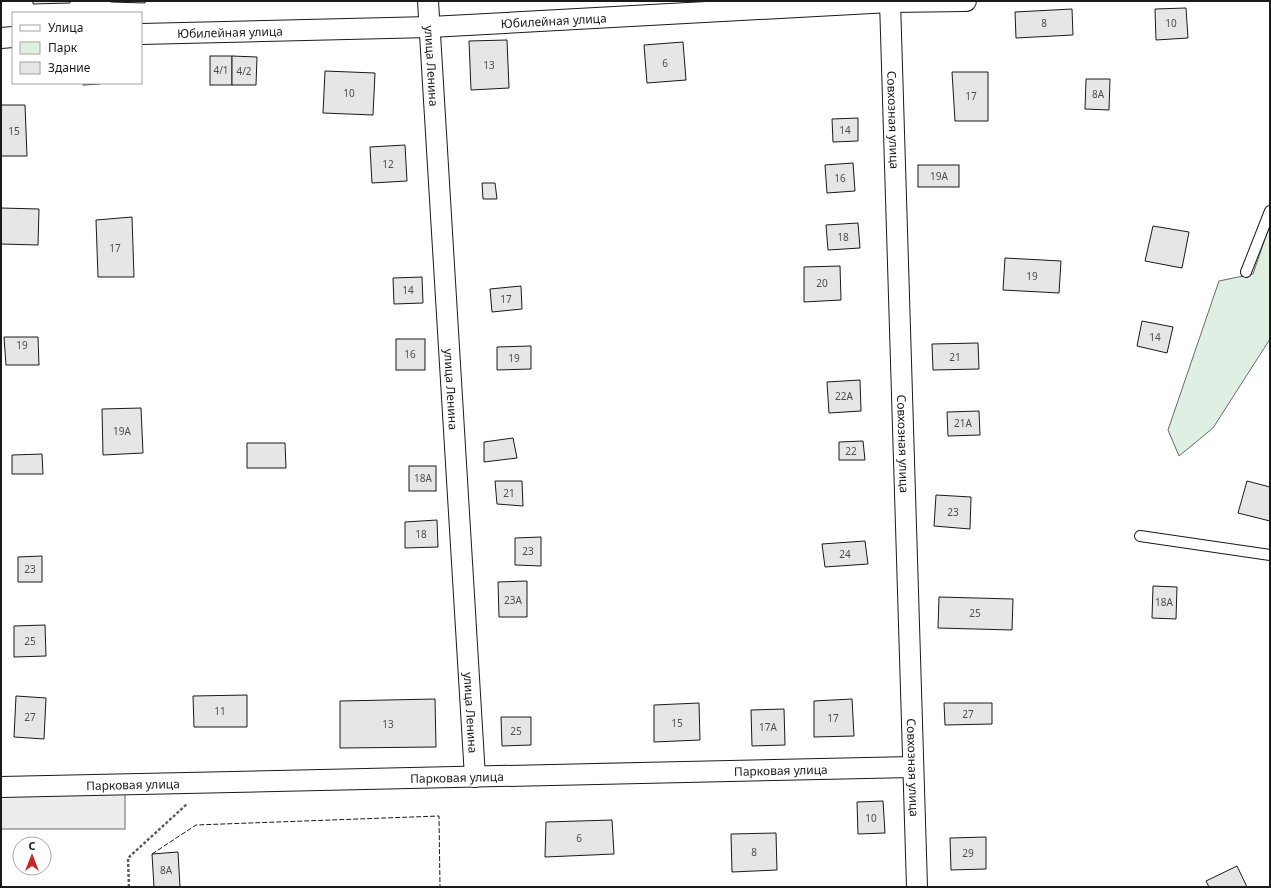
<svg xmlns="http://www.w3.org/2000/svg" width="1271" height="888" font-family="'Noto Sans',sans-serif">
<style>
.green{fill:#e0efe3;stroke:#6a6a6a}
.parking{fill:#ededed;stroke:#6a6a6a}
.building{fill:#e6e6e6;stroke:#1a1a1a}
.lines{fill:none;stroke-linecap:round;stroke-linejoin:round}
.service-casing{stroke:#1a1a1a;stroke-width:12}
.minor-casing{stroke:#1a1a1a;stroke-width:22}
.path{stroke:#5f5f5f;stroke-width:2.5;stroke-dasharray:3 2;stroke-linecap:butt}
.service{stroke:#fff;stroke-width:10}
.minor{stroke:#fff;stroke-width:20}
.fence{stroke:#1a1a1a;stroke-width:1;stroke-dasharray:5 2;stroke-linecap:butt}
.labels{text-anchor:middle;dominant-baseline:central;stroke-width:3;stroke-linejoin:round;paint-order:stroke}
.number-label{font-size:10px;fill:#4d4d4d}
.street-label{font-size:12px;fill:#1a1a1a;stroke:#fff}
</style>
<rect width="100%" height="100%" fill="#fff"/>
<polygon class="green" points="1270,224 1270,339 1213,428 1179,456 1168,430 1219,281 1253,274"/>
<rect class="parking" x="1" y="793" width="124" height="36"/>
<g class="building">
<polygon points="33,1 70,1 70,3 33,4"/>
<polygon points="111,1 145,1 145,3 111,2"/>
<polygon points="1186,8 1188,38 1156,40 1155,9"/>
<polygon points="1072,9 1073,35 1016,38 1015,12"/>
<polygon points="507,40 509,88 471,90 469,41"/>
<polygon points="683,42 686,80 647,83 644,45"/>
<rect x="210" y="56" width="22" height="29"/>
<polygon points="232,56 257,57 256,85 232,85"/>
<polygon points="325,71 375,73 373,115 323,113"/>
<polygon points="952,72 988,72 988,121 955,121"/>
<polygon points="1086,79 1110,79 1109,110 1085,109"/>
<polygon points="83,83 100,83 100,84 83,85"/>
<polygon points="1,105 25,105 27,156 1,156"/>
<polygon points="858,118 858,141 833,142 832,119"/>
<polygon points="405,145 407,181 372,183 370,147"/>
<polygon points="853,163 855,191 827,193 825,165"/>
<rect x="918" y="165" width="41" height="22"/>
<polygon points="482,183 495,183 497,199 483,199"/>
<polygon points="1,208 39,209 38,245 1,244"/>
<polygon points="132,217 134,277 98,277 96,220"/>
<polygon points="858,223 860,248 828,250 826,225"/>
<polygon points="1153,226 1189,232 1182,268 1145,261"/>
<polygon points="1005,258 1061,261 1059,293 1003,290"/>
<polygon points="840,266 841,300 804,302 804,267"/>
<polygon points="422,277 423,303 394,304 393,278"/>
<polygon points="521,286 522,309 492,312 490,289"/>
<polygon points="1142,321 1173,327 1167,353 1137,346"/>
<polygon points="4,337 38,337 39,365 6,365"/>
<rect x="396" y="339" width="29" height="31"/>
<polygon points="978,343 979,369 933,370 932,344"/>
<polygon points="531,346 531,369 497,370 497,347"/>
<polygon points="860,380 861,411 829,413 827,382"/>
<polygon points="141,408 143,453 103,455 102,409"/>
<polygon points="979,411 980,435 948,436 947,412"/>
<polygon points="513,438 517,458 484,462 484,442"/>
<polygon points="863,441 865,460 839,460 839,442"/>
<polygon points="247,443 285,443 286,468 247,468"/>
<polygon points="42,454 43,474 12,474 12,455"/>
<rect x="409" y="466" width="27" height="25"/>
<polygon points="495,481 522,481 523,506 497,504"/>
<polygon points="1247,481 1270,487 1270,521 1238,513"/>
<polygon points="936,495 971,497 970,529 934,526"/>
<polygon points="437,520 438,547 405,548 405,522"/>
<polygon points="541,537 541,566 515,565 515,538"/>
<polygon points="865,541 868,564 825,567 822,544"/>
<polygon points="42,556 42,582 18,582 18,557"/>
<polygon points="527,581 527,617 499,617 498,582"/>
<polygon points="1153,586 1177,587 1176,619 1152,618"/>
<polygon points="939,597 1013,599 1012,630 938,628"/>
<polygon points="45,625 46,656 14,657 14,626"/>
<polygon points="247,695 247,727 194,727 193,696"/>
<polygon points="16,696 46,698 44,739 14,737"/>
<polygon points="435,699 436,747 340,748 340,701"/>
<polygon points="852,699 854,736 814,737 814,701"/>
<polygon points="699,703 700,740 654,742 654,705"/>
<polygon points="944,703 992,703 992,724 945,725"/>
<polygon points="784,709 785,745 752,746 751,710"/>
<polygon points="501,717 531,717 531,745 502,746"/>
<polygon points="883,801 885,833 858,834 857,802"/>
<polygon points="612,820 614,854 545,857 546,822"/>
<polygon points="776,833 777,870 732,872 731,834"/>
<polygon points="986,837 986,869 951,870 950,838"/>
<polygon points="178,852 180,887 154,887 152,854"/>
<polygon points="1237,866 1247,887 1209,887 1206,881"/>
</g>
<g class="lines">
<g class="service-casing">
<g id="service">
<polyline points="1246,272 1270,211"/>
<polyline points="1140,536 1270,555"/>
</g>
</g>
<g class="minor-casing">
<g id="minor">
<path id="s1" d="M428 1 475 777"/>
<path id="s2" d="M890 1 917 887"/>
<path id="s3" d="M141 34 430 27 890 2 966 1"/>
<polyline points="1,38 13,37"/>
<path id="s4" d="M1 787 913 767"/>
</g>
</g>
<polyline class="path" points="129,887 128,858 187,804"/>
<use href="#service" class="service"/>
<use href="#minor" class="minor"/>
<polyline class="fence" points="152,854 196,825 439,816 440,887"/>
</g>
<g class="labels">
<g class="number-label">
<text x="1044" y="23">8</text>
<text x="1171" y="23">10</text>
<text x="665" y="63">6</text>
<text x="489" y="65">13</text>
<text x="221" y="70">4/1</text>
<text x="244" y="71">4/2</text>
<text x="349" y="93">10</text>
<text x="1098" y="94">8А</text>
<text x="971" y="96">17</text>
<text x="845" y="130">14</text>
<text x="14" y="131">15</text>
<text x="388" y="164">12</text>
<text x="939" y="176">19А</text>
<text x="840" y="178">16</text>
<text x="843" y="237">18</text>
<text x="115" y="248">17</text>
<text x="1032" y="276">19</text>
<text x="822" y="283">20</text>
<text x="408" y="290">14</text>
<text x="506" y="299">17</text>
<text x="1155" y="337">14</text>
<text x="22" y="345">19</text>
<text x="410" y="354">16</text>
<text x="955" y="357">21</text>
<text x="514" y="358">19</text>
<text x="844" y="396">22А</text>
<text x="963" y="423">21А</text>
<text x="122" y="431">19А</text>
<text x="851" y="451">22</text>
<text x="423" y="478">18А</text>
<text x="509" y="493">21</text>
<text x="953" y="512">23</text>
<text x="421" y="534">18</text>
<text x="528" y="551">23</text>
<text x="845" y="554">24</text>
<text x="30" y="569">23</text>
<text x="513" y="600">23А</text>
<text x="1164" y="602">18А</text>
<text x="975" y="613">25</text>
<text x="30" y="641">25</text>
<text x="220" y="711">11</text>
<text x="968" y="714">27</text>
<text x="30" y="717">27</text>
<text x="833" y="718">17</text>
<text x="677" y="723">15</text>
<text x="388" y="724">13</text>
<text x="768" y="727">17А</text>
<text x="516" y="731">25</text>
<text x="871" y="818">10</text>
<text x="579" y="838">6</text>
<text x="754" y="852">8</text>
<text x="968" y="853">29</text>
<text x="166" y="870">8А</text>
</g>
<g class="street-label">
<text stroke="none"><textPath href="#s3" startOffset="413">Юбилейная улица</textPath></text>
<text stroke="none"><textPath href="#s3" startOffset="89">Юбилейная улица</textPath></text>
<text stroke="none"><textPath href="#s1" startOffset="65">улица Ленина</textPath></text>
<text stroke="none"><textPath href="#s2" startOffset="119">Совхозная улица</textPath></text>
<text stroke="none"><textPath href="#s1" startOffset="389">улица Ленина</textPath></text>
<text stroke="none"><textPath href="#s2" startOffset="443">Совхозная улица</textPath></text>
<text stroke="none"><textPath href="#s1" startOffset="713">улица Ленина</textPath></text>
<text stroke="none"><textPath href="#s2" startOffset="767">Совхозная улица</textPath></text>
<text stroke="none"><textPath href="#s4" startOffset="780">Парковая улица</textPath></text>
<text stroke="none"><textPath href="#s4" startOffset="456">Парковая улица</textPath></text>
<text stroke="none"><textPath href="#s4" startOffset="132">Парковая улица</textPath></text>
</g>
</g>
<rect width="1271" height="888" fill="none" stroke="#1a1a1a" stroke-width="4"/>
<rect x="12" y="12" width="130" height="72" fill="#ffffff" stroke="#a3a3a3"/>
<rect x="20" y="25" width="20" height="6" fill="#ffffff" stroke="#a3a3a3"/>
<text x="48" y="32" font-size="12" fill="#1a1a1a">Улица</text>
<rect x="20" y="42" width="20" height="12" fill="#e0efe3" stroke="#a3a3a3"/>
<text x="48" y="52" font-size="12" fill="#1a1a1a">Парк</text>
<rect x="20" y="62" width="20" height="12" fill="#e6e6e6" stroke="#a3a3a3"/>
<text x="48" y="72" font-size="12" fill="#1a1a1a">Здание</text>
<g transform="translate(32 856)"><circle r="19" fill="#ffffff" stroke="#a3a3a3"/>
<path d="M0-3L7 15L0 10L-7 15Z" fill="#c62828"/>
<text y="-6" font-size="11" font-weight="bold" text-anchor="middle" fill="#1a1a1a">С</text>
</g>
</svg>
